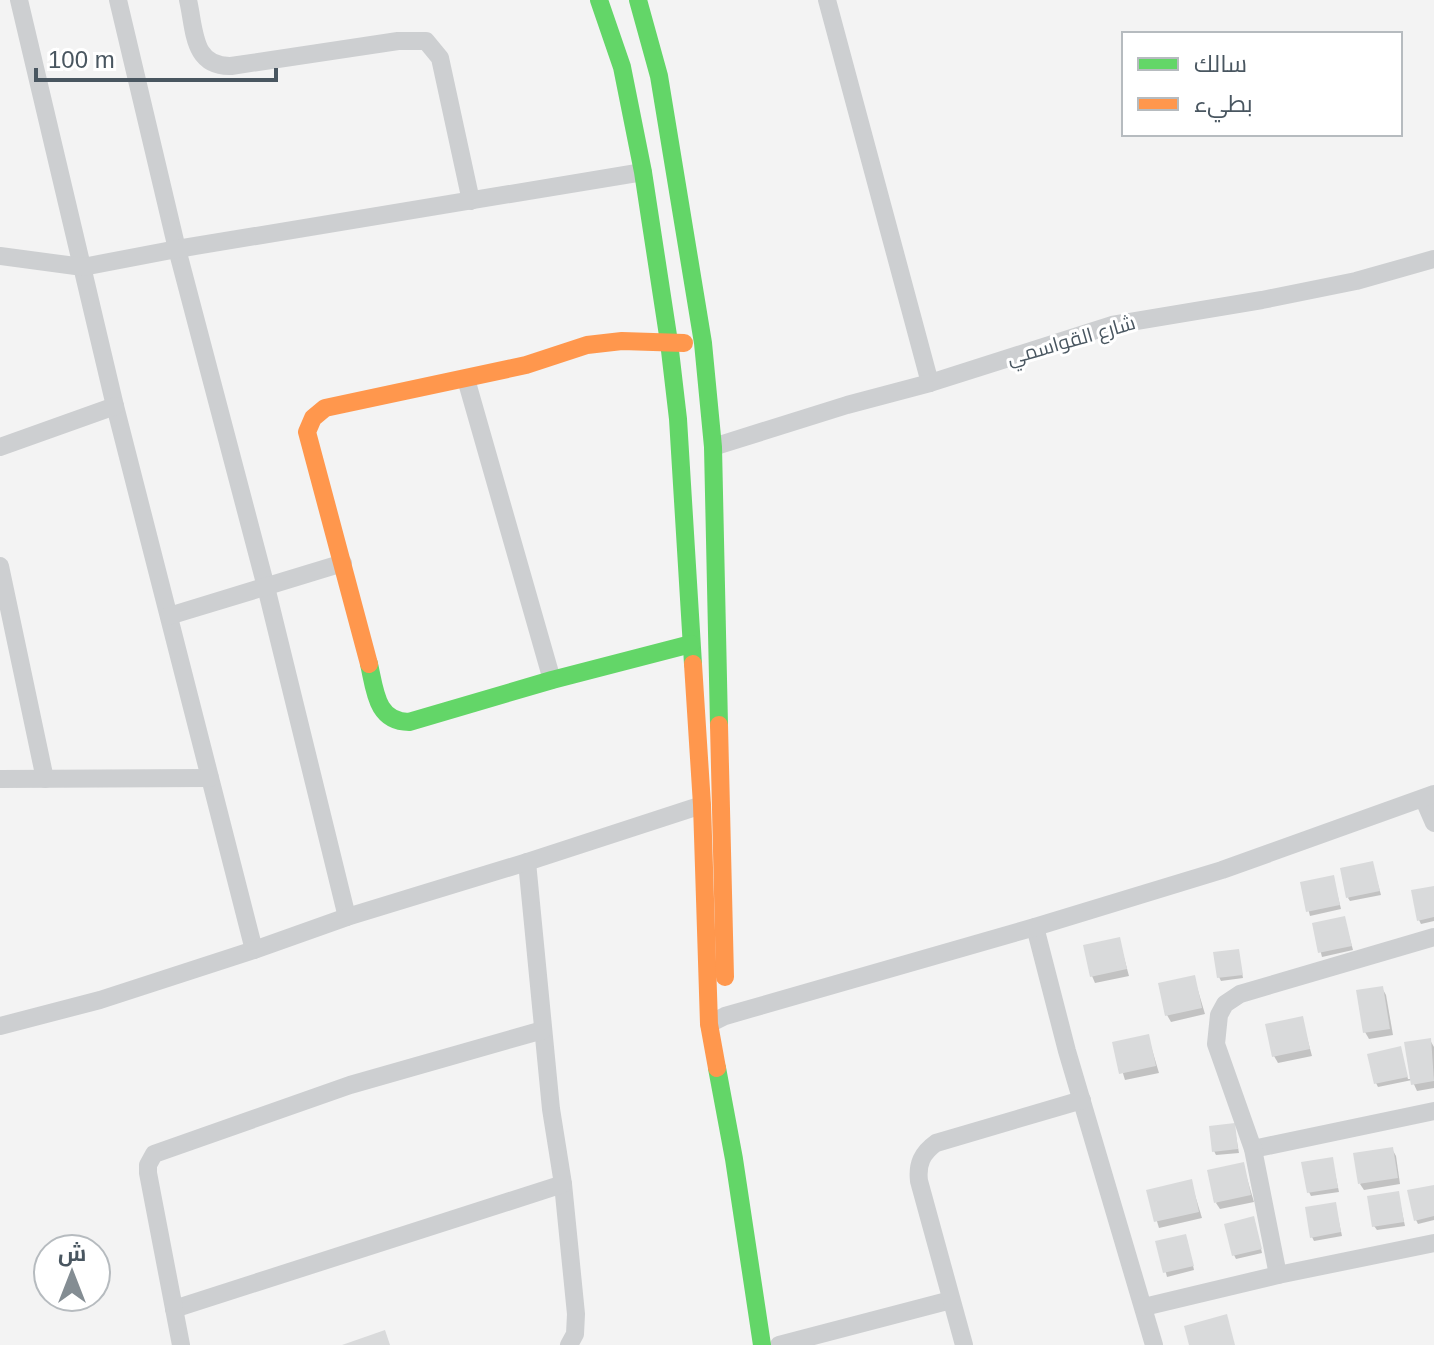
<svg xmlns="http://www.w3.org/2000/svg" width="1434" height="1345" font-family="Helvetica,Cairo,sans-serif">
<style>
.shadow{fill:#0003}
.building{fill:#d9dadb}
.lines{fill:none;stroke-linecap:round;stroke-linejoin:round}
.street{stroke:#cdcfd1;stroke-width:18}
.fast{stroke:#63d668;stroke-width:18}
.slow{stroke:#ff974d;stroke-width:18}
.labels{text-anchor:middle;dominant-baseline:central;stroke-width:6;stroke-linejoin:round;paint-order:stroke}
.street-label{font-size:20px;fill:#495660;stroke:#fff}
</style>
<rect width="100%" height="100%" fill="#f3f3f3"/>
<g class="shadow">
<polygon points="1372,863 1381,895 1350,901 1348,898"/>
<polygon points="1333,877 1341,909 1310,916 1302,884"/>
<polygon points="1434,888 1434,921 1421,924 1419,920"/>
<polygon points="1344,918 1353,950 1322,957 1314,925"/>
<polygon points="1119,939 1129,976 1095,983 1092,976"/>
<polygon points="1238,951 1243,978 1221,981 1219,977"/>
<polygon points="1194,977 1205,1014 1171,1022 1167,1015"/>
<polygon points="1382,988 1386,995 1393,1035 1369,1039 1365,1032"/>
<polygon points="1302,1019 1312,1056 1278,1063 1274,1056"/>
<polygon points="1148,1036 1159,1073 1125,1080 1114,1044"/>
<polygon points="1430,1040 1434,1047 1434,1088 1417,1091 1412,1080 1378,1087 1376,1083 1400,1049 1408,1079 1412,1079"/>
<polygon points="1234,1125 1239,1153 1216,1155 1214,1151"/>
<polygon points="1392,1149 1396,1156 1400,1184 1364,1190 1360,1184"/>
<polygon points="1332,1159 1339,1192 1311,1196 1309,1192"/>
<polygon points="1243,1165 1254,1202 1220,1209 1216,1203"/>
<polygon points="1191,1182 1202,1218 1159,1228 1148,1192"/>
<polygon points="1434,1187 1434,1220 1418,1224 1416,1220"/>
<polygon points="1398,1193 1405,1226 1377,1230 1374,1226"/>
<polygon points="1335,1204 1342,1236 1314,1241 1312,1237"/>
<polygon points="1255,1223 1262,1253 1236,1259 1234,1255"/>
<polygon points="1187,1240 1194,1270 1167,1277 1158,1242"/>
</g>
<g class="building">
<polygon points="1373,861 1380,891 1346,898 1340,868"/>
<polygon points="1334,875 1340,905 1306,912 1300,882"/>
<polygon points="1434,886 1434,917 1417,921 1411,890"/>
<polygon points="1345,916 1352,946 1318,953 1312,923"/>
<polygon points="1120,937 1127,969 1090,977 1083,945"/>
<polygon points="1239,949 1243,975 1217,978 1213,952"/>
<polygon points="1195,975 1202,1008 1165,1016 1158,983"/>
<polygon points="1383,986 1390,1029 1363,1033 1356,990"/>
<polygon points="1303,1016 1310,1049 1272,1057 1265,1024"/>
<polygon points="1149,1034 1156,1066 1119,1074 1112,1042"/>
<polygon points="1431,1038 1434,1081 1411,1085 1404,1042"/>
<polygon points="1401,1046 1408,1077 1374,1084 1367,1054"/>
<polygon points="1235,1123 1238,1149 1212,1152 1209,1126"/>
<polygon points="1393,1147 1398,1178 1358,1184 1353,1153"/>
<polygon points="1333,1157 1338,1188 1307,1193 1301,1162"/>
<polygon points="1244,1162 1251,1195 1214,1203 1207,1170"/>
<polygon points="1192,1179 1199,1212 1154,1222 1146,1190"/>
<polygon points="1434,1185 1434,1216 1414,1221 1407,1190"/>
<polygon points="1399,1191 1404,1222 1372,1227 1367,1196"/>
<polygon points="1336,1202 1341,1232 1310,1238 1305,1207"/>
<polygon points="1254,1216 1262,1249 1232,1256 1224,1224"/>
<polygon points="1186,1234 1194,1266 1163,1273 1155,1241"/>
<polygon points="1227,1314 1235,1345 1189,1345 1184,1326"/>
<polygon points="385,1330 390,1345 342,1345"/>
</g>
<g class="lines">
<g class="street">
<polyline points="19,0 115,406 254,950"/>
<polyline points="118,0 177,249 266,587 347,917"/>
<path d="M188 0C195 30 192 67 231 66L398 41H426L440 58 471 201"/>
<polyline points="827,0 930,383"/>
<polyline points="0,256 83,267 177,249 643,172"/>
<polyline points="466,379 552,680"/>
<polyline points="0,447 115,406"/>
<polyline points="713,447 847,405 930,383 1112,325 1262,300 1356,281 1434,259"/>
<polyline points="0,566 45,779"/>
<polyline points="169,616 343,563"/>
<polyline points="0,779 210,778"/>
<polyline points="1424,800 1434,823"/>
<polyline points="527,862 551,1109 563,1184 576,1314 575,1334 569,1345"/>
<polyline points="1035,927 1067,1051 1154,1345"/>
<polyline points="709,1024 725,1016 1035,927 1222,870 1434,794"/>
<polyline points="0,1026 100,1000 254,950 347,917 527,862 702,805"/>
<polyline points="1253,1149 1434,1111"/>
<polyline points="1278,1275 1253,1149 1216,1044 1219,1015 1225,1004 1240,994 1434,937"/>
<polyline points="1144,1307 1278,1275 1434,1243"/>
<polyline points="174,1309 563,1184"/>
<polyline points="181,1345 148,1173 148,1165 154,1154 350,1085 543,1030"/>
<polyline points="779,1345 951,1300"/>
<path d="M964 1345 919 1181C917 1164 922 1153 936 1143L1082 1100"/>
</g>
<g class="fast">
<polyline points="599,0 622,67 643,172 669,342 678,419 693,664"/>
<polyline points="638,0 659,76 703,343 713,447 719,725"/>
<path d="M369 664C375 690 376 722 409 722L552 680 691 644"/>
<polyline points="717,1068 734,1159 762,1345"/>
</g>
<g class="slow">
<polyline points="369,664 307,432 313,418 325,408 526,365 587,345 622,341 684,343"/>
<polyline points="693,664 702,805 709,1024 717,1068"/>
<polyline points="719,725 725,977"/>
</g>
</g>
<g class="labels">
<g class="street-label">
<text transform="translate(1071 340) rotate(-16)">شارع القواسمي</text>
</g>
</g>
<rect x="1122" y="32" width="280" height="104" fill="#ffffff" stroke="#b6bbbf" stroke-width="2"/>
<rect x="1138" y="58" width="40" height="12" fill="#63d668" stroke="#b6bbbf" stroke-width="2"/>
<text x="1194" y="72" font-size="24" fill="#495660">سالك</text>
<rect x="1138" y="98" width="40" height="12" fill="#ff974d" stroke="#b6bbbf" stroke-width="2"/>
<text x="1194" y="112" font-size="24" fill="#495660">بطيء</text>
<g transform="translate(72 1273)"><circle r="38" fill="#ffffff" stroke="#b6bbbf" stroke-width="2"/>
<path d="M0-6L14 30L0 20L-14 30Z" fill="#848d93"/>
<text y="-12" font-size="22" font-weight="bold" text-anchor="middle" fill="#495660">ش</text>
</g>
<path d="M36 68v12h240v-12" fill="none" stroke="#495660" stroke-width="4"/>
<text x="48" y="68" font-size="24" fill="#495660" stroke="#ffffff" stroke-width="6" paint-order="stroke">100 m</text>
</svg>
